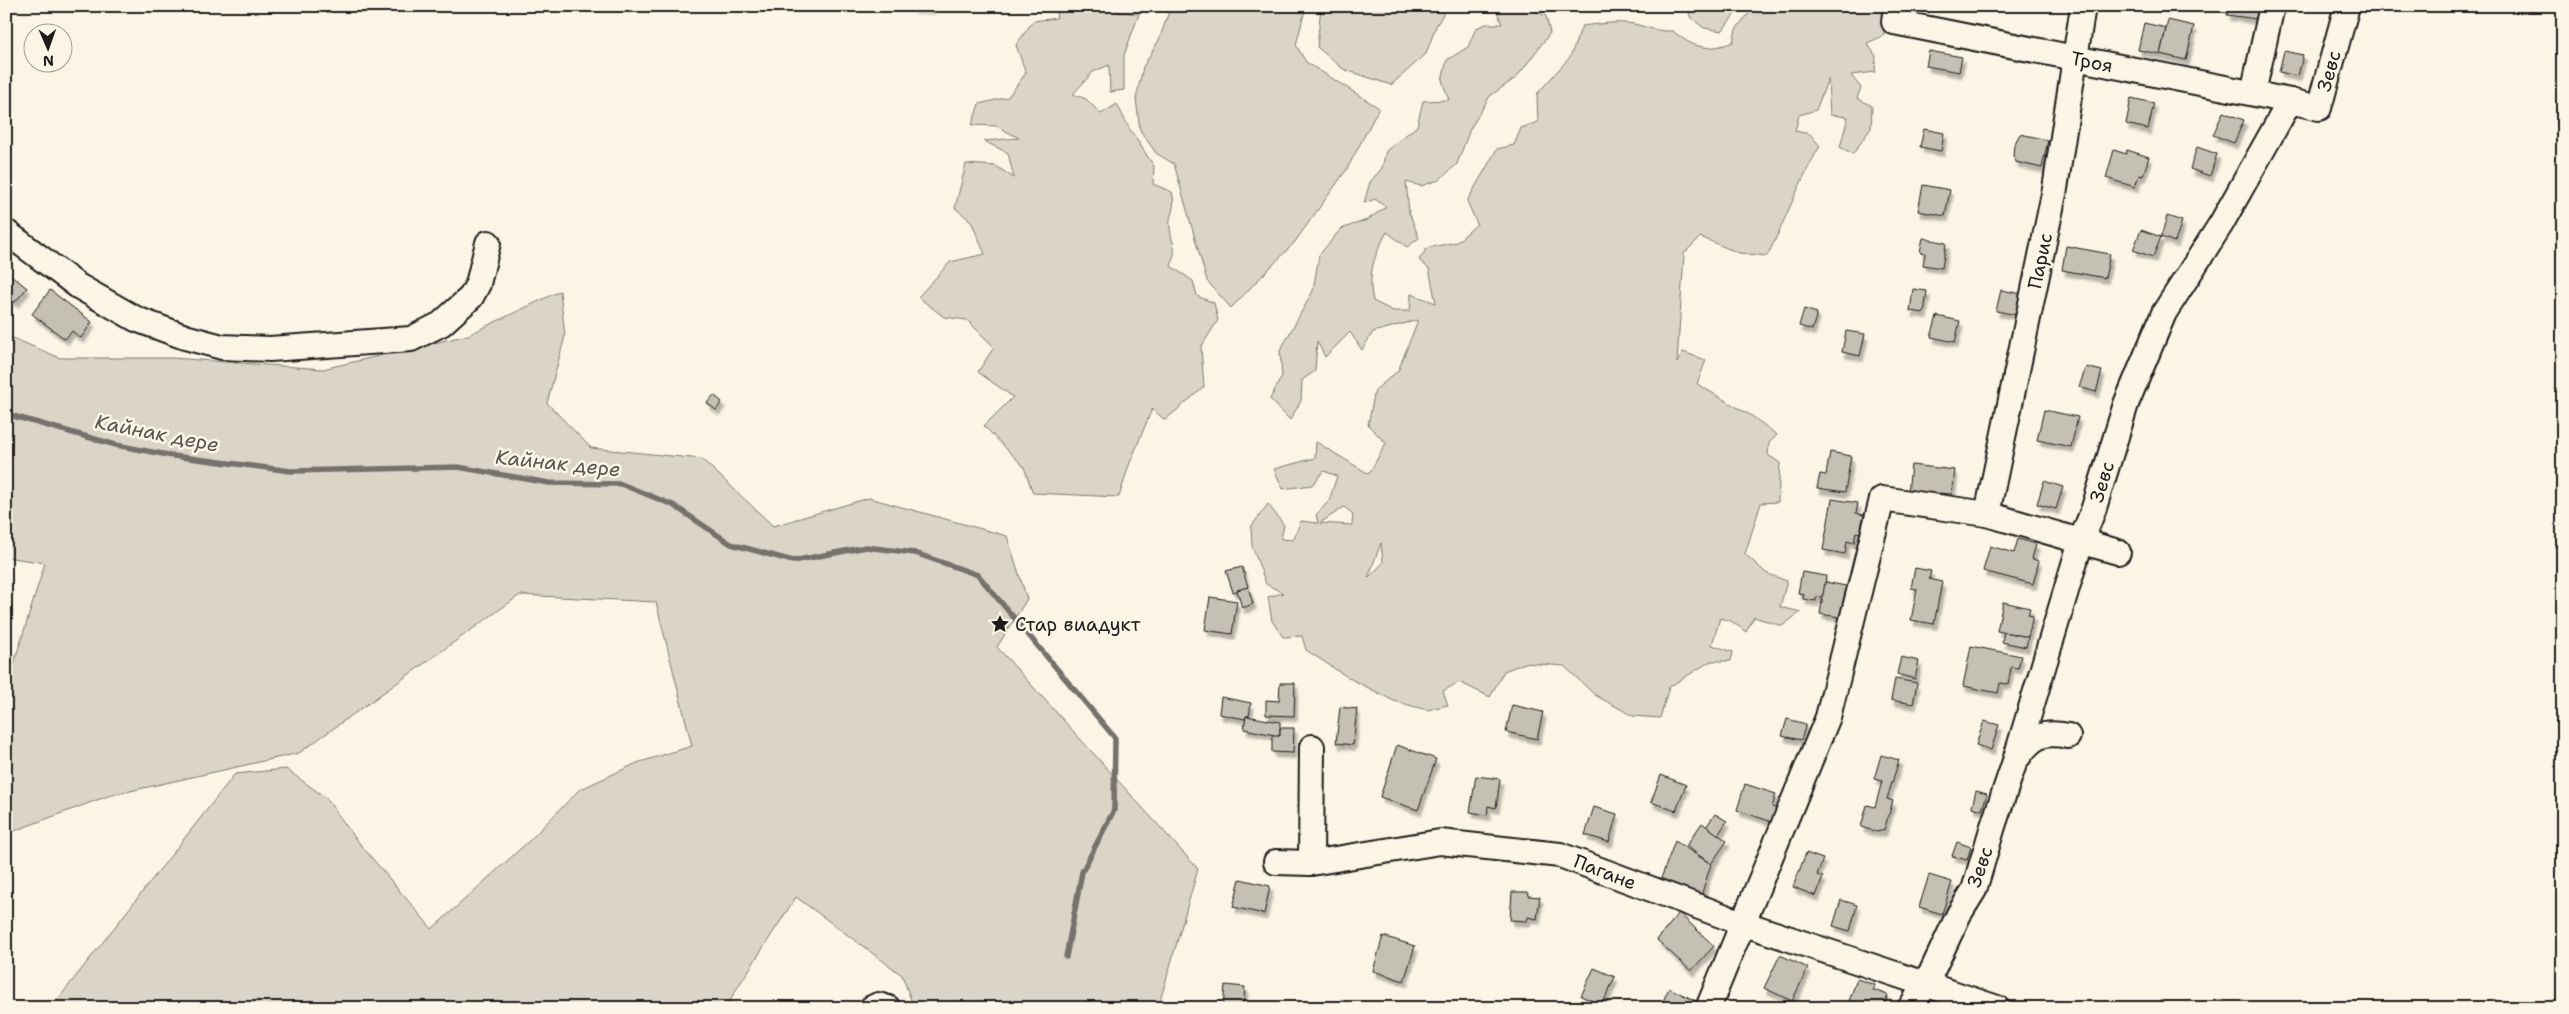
<svg xmlns="http://www.w3.org/2000/svg" width="2569" height="1014" font-family="'Shantell Sans',sans-serif">
<style>
.green{fill:#dbd5c8;stroke:#7c7872;fill-rule:evenodd}
.lines{fill:none;stroke-linecap:round;stroke-linejoin:round}
.stream{stroke:#75726c;stroke-width:5.5}
.building{fill:#c4c0b3;stroke:#1c1c1c;filter:url(#shadow)}
.minor-casing{stroke:#1c1c1c;stroke-width:28}
.minor{stroke:#fcf5e5;stroke-width:24}
.labels{text-anchor:middle;dominant-baseline:central;stroke-width:5;stroke-linejoin:round;paint-order:stroke}
.street-label{font-size:19px;fill:#1c1c1c;stroke:#fcf5e5}
.poi-label{font-size:19px;fill:#1c1c1c;stroke:#fcf5e5;text-anchor:start}
.water-label{font-size:20px;font-style:italic;fill:#575551;stroke:#fcf5e5}
</style>
<defs>
<filter id="shadow"><feDropShadow dx="3" dy="5.5" stdDeviation="1" flood-color="#0004"/></filter>
</defs>
<rect width="100%" height="100%" fill="#fcf5e5"/>
<filter id="ink" filterUnits="userSpaceOnUse"><feTurbulence type="fractalNoise" baseFrequency=".02" numOctaves="2"/><feDisplacementMap in="SourceGraphic" scale="10" xChannelSelector="R" yChannelSelector="G"/><feConvolveMatrix kernelMatrix="1 2 1 2 8 2 1 2 1" color-interpolation-filters="sRGB"/></filter>
<g filter="url(#ink)">
<g class="green">
<path d="M1055 6H1117L1118 12 1139 14 1124 55V90L1110 92 1109 65 1093 72 1073 94 1086 99 1101 114 1117 104 1129 128 1154 166 1153 184 1172 192C1177 210 1168 214 1170 227 1172 249 1178 242 1171 266L1193 281 1197 296 1214 303 1218 320 1201 347 1204 387 1165 420 1152 409 1129 465 1119 497 1033 493 1024 467 984 426 1013 397 978 372 994 347 967 320 944 317 918 297 950 262 985 254 971 221 955 208 966 164 996 166 1014 178 1008 153 984 141 1019 138 996 126 972 125 979 104 1008 97 1026 73 1016 45 1033 21 1057 18Z"/>
<polygon points="1171,6 1306,6 1296,45 1306,62 1379,108 1347,169 1294,243 1231,308 1207,281 1174,164 1156,153 1140,130 1136,99 1143,67 1159,40"/>
<polygon points="1321,6 1448,6 1436,26 1426,54 1391,85 1343,69 1317,47"/>
<path d="M1495 6H1524L1546 16 1550 33 1517 77 1490 96 1470 129 1457 164 1439 180 1421 186 1406 182 1409 212 1419 238 1407 247 1387 232C1374 256 1367 273 1373 301L1393 311H1410L1411 294 1436 303 1429 269 1419 260 1427 248 1457 242 1477 224 1467 201 1497 149 1514 145 1521 128 1538 122 1537 94 1570 57 1582 26C1599 24 1618 21 1634 24 1648 27 1658 32 1673 31 1693 48 1708 52 1733 42L1736 29 1755 6H1887L1890 15 1883 36 1867 43 1876 56 1875 72 1851 75 1861 88 1857 98 1872 106 1871 128 1853 154 1840 147 1848 117 1830 115 1828 79 1816 110 1799 115 1795 131 1810 134 1820 146C1799 181 1786 220 1767 256L1739 253 1700 237 1684 254 1677 363 1683 352 1706 360 1697 384 1752 416 1777 435 1769 443 1768 455 1780 463 1778 502 1761 503 1745 554 1766 573 1787 581 1780 607 1801 612 1782 626 1754 617 1746 632 1731 621 1720 618 1712 645 1733 652 1731 661H1711L1669 687 1660 718 1633 716 1595 695 1564 666 1525 663 1504 671 1490 697 1459 682 1443 691 1448 705 1427 710 1394 701 1349 678 1306 650 1302 636 1283 637 1272 621 1268 597 1283 593 1266 584 1252 546 1251 527 1268 504 1284 525 1281 539 1293 540 1301 521 1318 523 1316 515 1329 501 1337 476 1324 471 1312 485 1283 489 1274 469 1315 458 1316 442 1369 474 1386 443 1368 425 1375 390 1398 371 1418 320 1373 332 1362 350 1350 332 1325 357 1317 341 1315 371 1302 380 1301 401 1290 420 1270 399 1282 376 1280 351 1313 291 1319 255 1341 229 1367 220 1386 207 1375 199 1364 203 1370 182 1382 168 1386 151 1417 126 1423 101 1449 100 1442 80 1447 60 1468 47 1476 28 1486 24H1502ZM1344 507 1353 514 1352 525 1320 523ZM1381 543 1383 563 1368 578Z"/>
<polygon points="1688,6 1741,6 1722,31 1704,28 1690,17"/>
<polygon points="560,291 565,336 547,403 591,448 702,459 773,526 869,498 1007,536 1027,599 997,647 1198,869 1158,1008 914,1008 902,975 796,897 734,993 727,1008 51,1008 235,774 286,769 326,798 355,838 432,929 529,841 579,790 637,763 692,746 656,602 520,595 299,753 108,796 6,834 6,689 45,563 6,557 6,335 60,358 172,358 323,369 468,335"/>
</g>
<g class="lines">
<polyline class="stream" points="6,414 116,445 173,456 291,471 458,467 549,483 621,484 673,505 731,544 793,561 866,547 915,553 978,575 1115,738 1114,810 1082,872 1066,957"/>
</g>
<g class="building">
<rect x="912" y="6" width="20" height="2"/>
<polygon points="2229,6 2267,6 2264,20 2227,15"/>
<polygon points="2168,20 2194,26 2186,60 2160,54"/>
<polygon points="2144,23 2166,28 2160,54 2138,50"/>
<polygon points="1929,51 1962,57 1959,72 1926,66"/>
<polygon points="2284,51 2303,55 2298,76 2279,72"/>
<polygon points="2131,98 2154,103 2148,129 2126,124"/>
<polygon points="2223,112 2244,120 2234,143 2213,135"/>
<polygon points="1924,129 1944,133 1941,151 1920,147"/>
<polygon points="2020,134 2048,140 2042,168 2016,162 2013,155 2014,145"/>
<polygon points="2197,147 2217,154 2210,176 2190,169"/>
<polygon points="2114,150 2126,154 2127,150 2149,157 2143,176 2139,175 2135,187 2106,178"/>
<polygon points="1923,185 1950,190 1945,216 1918,211"/>
<polygon points="2167,216 2182,221 2175,242 2161,237"/>
<polygon points="2141,230 2161,237 2153,257 2133,250"/>
<polygon points="1923,238 1946,243 1942,268 1923,265 1925,253 1920,252"/>
<polygon points="2066,246 2110,254 2105,278 2062,270"/>
<polygon points="6,271 27,288 15,302 6,296"/>
<polygon points="1913,289 1927,291 1924,313 1910,311"/>
<polygon points="50,290 92,322 81,338 72,331 65,339 32,314"/>
<polygon points="2001,290 2022,294 2017,315 1996,311"/>
<polygon points="1804,309 1817,313 1812,330 1799,326"/>
<polygon points="1937,316 1960,321 1955,342 1931,337"/>
<polygon points="1846,331 1865,334 1860,356 1842,352"/>
<polygon points="2086,367 2102,371 2096,392 2079,387"/>
<polygon points="714,395 722,402 716,410 707,403"/>
<polygon points="2044,410 2078,417 2071,447 2037,440"/>
<polygon points="1830,452 1851,456 1845,492 1817,488 1820,474 1826,475"/>
<polygon points="1911,465 1955,470 1952,494 1938,493 1938,496 1908,493"/>
<polygon points="2044,481 2063,487 2056,509 2037,504"/>
<polygon points="1832,499 1858,503 1856,513 1864,515 1860,533 1856,532 1854,543 1847,541 1845,554 1823,550"/>
<polygon points="2018,539 2036,544 2032,559 2039,561 2033,584 1983,571 1990,546 2014,553"/>
<polygon points="1242,567 1248,587 1233,592 1226,571"/>
<polygon points="1915,568 1931,571 1929,579 1942,582 1934,624 1911,620 1917,589 1911,588"/>
<polygon points="1802,572 1826,576 1823,598 1816,597 1816,601 1803,599 1804,594 1798,593"/>
<polygon points="1825,582 1851,587 1845,618 1820,614"/>
<polygon points="1248,587 1253,604 1242,608 1237,590"/>
<polygon points="1210,597 1237,601 1232,634 1205,630"/>
<polygon points="2003,602 2030,608 2028,615 2033,616 2028,637 1997,631"/>
<polygon points="2004,632 2028,637 2026,647 2002,642"/>
<polygon points="1971,646 2021,656 2018,668 2011,667 2008,684 2000,683 1998,693 1963,686"/>
<polygon points="1901,657 1919,661 1915,679 1897,674"/>
<polygon points="1895,679 1917,683 1913,704 1891,700"/>
<polygon points="1280,683 1295,683 1294,716 1266,715 1266,700 1279,701"/>
<polygon points="1221,697 1251,703 1249,716 1246,716 1245,719 1219,714"/>
<polygon points="1512,705 1543,712 1537,739 1506,732"/>
<polygon points="1340,707 1357,709 1353,745 1336,743"/>
<polygon points="1246,716 1280,722 1280,736 1244,729"/>
<polygon points="1787,719 1806,724 1801,740 1782,736"/>
<polygon points="1984,721 1999,725 1991,750 1976,745"/>
<polygon points="1280,728 1294,728 1293,753 1272,752 1272,736 1280,736"/>
<polygon points="1397,745 1436,759 1418,810 1380,797"/>
<polygon points="1881,755 1899,760 1887,799 1893,801 1884,830 1877,832 1861,827 1867,805 1875,807 1882,781 1874,779"/>
<polygon points="1661,775 1686,785 1676,811 1651,802"/>
<polygon points="1476,776 1500,779 1496,808 1488,806 1487,815 1470,812"/>
<polygon points="1745,784 1776,794 1772,807 1777,809 1772,822 1737,810"/>
<polygon points="1976,791 1987,794 1982,810 1972,807"/>
<polygon points="1594,807 1617,814 1609,842 1585,835"/>
<polygon points="1715,814 1727,821 1718,835 1706,827"/>
<polygon points="1702,823 1727,841 1711,864 1686,846"/>
<polygon points="1675,841 1711,864 1701,896 1660,881"/>
<polygon points="1957,842 1971,847 1967,860 1952,856"/>
<polygon points="1806,853 1823,859 1817,875 1823,877 1816,896 1793,887"/>
<polygon points="1929,875 1952,882 1942,914 1919,907"/>
<polygon points="1240,879 1270,886 1264,914 1233,907"/>
<polygon points="1512,892 1528,892 1529,896 1540,897 1537,919 1528,917 1527,921 1510,920"/>
<polygon points="1841,900 1857,905 1850,931 1833,926"/>
<polygon points="1679,913 1714,946 1691,971 1657,940"/>
<polygon points="1383,936 1415,946 1404,981 1373,971"/>
<polygon points="1780,955 1808,968 1792,1001 1764,988"/>
<polygon points="1594,968 1615,977 1602,1005 1581,996"/>
<polygon points="1857,979 1875,985 1873,990 1888,995 1883,1008 1857,1008 1848,1004"/>
<polygon points="1225,985 1245,987 1243,1008 1223,1008"/>
<polygon points="1669,988 1700,1003 1698,1008 1660,1008"/>
</g>
<g class="lines">
<g class="minor-casing">
<g id="minor">
<polyline points="1896,6 1894,22 2290,101"/>
<polyline points="2253,93 2272,6"/>
<polyline points="6,232 78,286 136,319 185,337 222,347 270,349 411,339 441,324 471,297 478,284 488,243"/>
<polyline points="1987,514 2055,189 2083,6"/>
<polyline points="1312,747 1311,863 1440,842 1560,855 1742,923 1997,1008"/>
<path d="M2018 757C2033 736 2043 731 2068 736"/>
<polyline points="1276,862 1311,863"/>
<polyline points="872,1008 878,1005 888,1008"/>
<polyline points="1708,1008 1828,717 1882,499 1987,514 2118,552"/>
<polyline points="1910,1008 1926,984 1959,914 1974,890 1993,826 2015,761 2081,541 2093,511 2126,404 2164,313 2221,224 2290,101 2319,108 2347,6"/>
</g>
</g>
<use href="#minor" class="minor"/>
</g>
</g>
<defs>
<g id="sight-bare" transform="scale(1.5)"><path d="M0-6L1.8-2.2L6-1.7L2.9 1.2L3.7 5.4L0 3.3L-3.7 5.4L-2.9 1.2L-6-1.7L-1.8-2.2Z" fill="#1c1c1c" stroke="#fcf5e5" stroke-width="2.5" paint-order="stroke"/></g>
</defs>
<g fill-rule="evenodd">
<use href="#sight-bare" x="1000" y="624"/>
</g>
<g class="labels">
<g class="street-label">
<text transform="translate(2092 62) rotate(11)">Троя</text>
<text transform="translate(2329 71) rotate(-74)">Зевс</text>
<text transform="translate(2040 261) rotate(-78)">Парис</text>
<text transform="translate(2102 482) rotate(-73)">Зевс</text>
<text transform="translate(1980 867) rotate(-71)">Зевс</text>
<text transform="translate(1605 872) rotate(21)">Пагане</text>
</g>
<g class="poi-label">
<text x="1015" y="624">Стар виадукт</text>
</g>
<g class="water-label">
<text transform="translate(157 433) rotate(11)">Кайнак дере</text>
<text transform="translate(558 463) rotate(6)">Кайнак дере</text>
</g>
</g>
<rect width="2569" height="1014" fill="none" stroke="#fcf5e5" stroke-width="25"/>
<rect x="12" y="12" width="2544" height="989" fill="none" stroke="#1c1c1c" stroke-width="2" filter="url(#ink)"/>
<g transform="translate(48 48) rotate(178)"><circle r="24" fill="#fcf5e5" stroke="#a29e95"/>
<path d="M0-4L9 19L0 12L-9 19Z" fill="#1c1c1c"/>
<text y="-8" font-size="14" font-weight="bold" text-anchor="middle" fill="#1c1c1c">N</text>
</g>
</svg>
